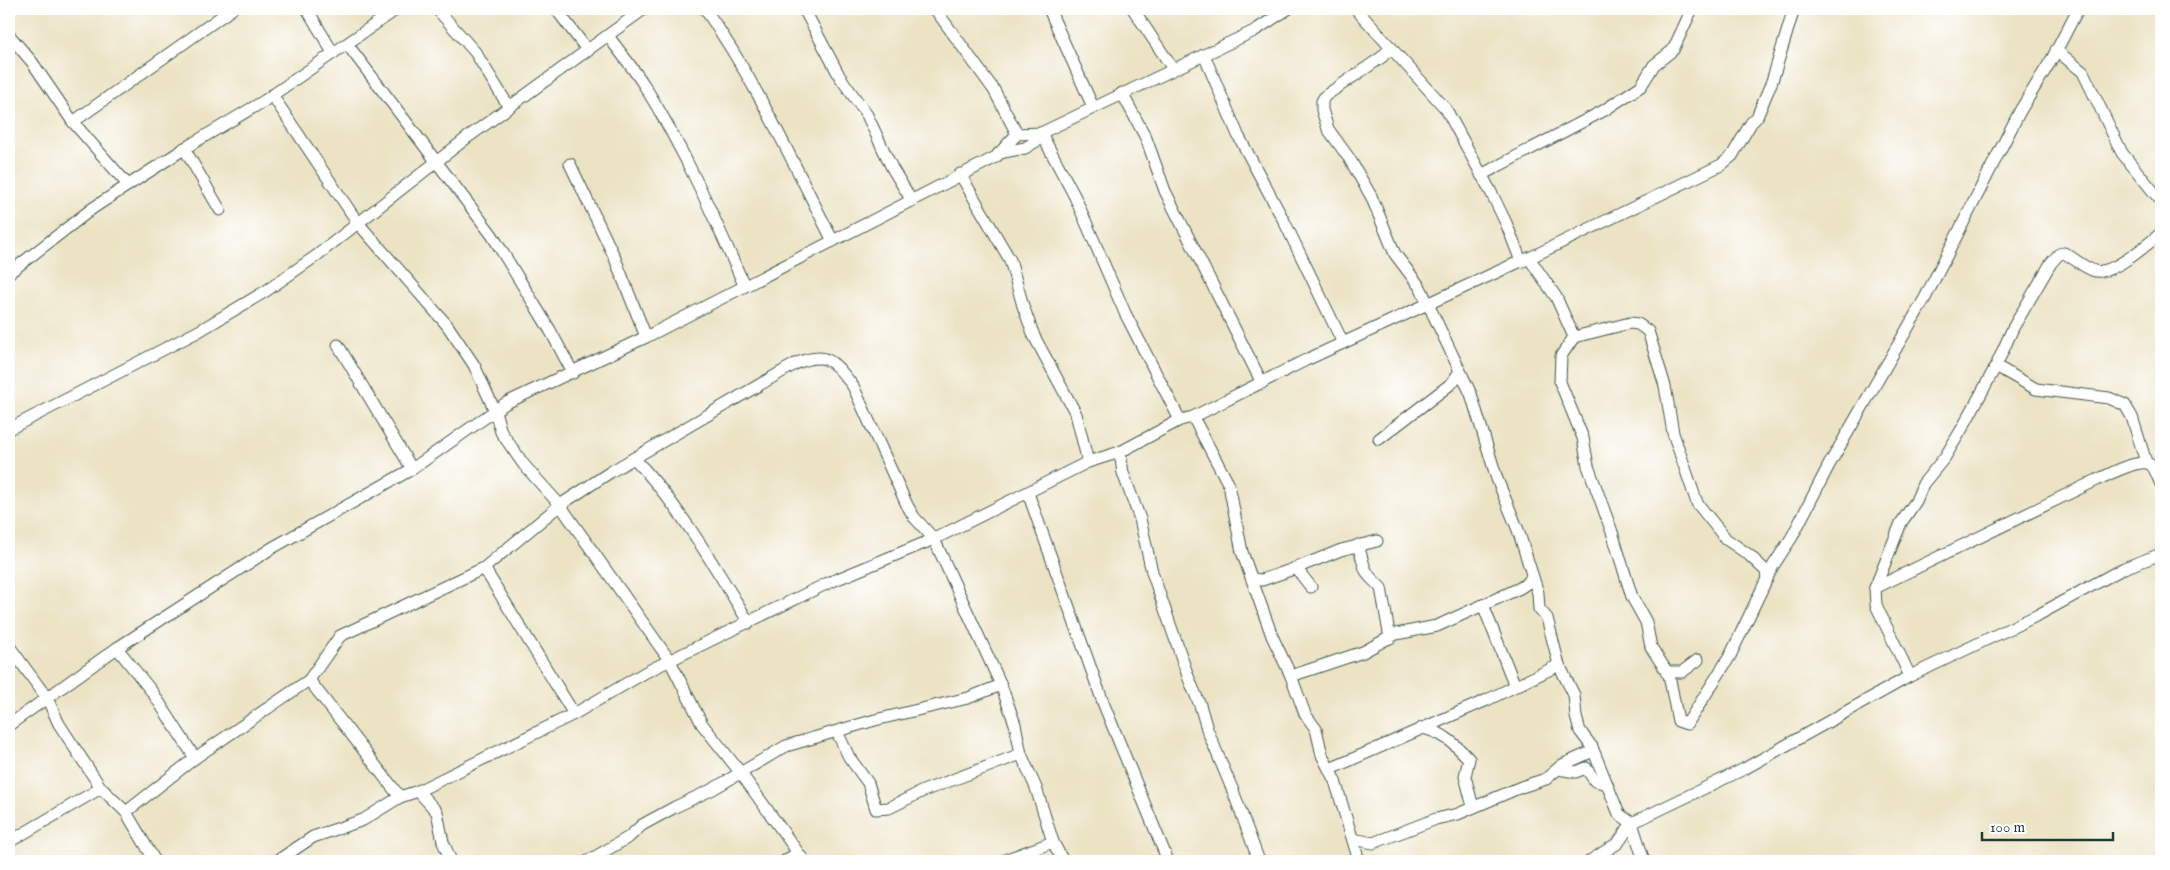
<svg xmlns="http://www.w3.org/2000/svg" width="2170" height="870" font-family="'IM FELL English',serif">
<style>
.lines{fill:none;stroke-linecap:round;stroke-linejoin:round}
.minor-casing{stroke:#3e564a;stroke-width:13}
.minor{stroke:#fff;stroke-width:11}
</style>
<rect width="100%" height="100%" fill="#fff"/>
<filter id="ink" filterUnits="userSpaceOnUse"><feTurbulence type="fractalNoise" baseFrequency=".02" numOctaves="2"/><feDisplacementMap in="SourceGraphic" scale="10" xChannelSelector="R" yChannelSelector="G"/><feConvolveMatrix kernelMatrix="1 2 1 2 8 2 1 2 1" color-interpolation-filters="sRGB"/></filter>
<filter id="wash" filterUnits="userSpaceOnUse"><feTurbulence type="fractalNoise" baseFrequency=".0096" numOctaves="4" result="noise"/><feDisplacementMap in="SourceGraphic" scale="20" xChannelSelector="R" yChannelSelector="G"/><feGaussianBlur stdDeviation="1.12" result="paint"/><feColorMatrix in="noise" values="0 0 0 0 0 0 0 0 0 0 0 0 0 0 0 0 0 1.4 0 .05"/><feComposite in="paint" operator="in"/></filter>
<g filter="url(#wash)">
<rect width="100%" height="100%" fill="#ece3c5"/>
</g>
<g filter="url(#ink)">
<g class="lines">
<g class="minor-casing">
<g id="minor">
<polyline points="307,9 333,53"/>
<polyline points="437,9 475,52 509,107"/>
<polyline points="556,9 588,51"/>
<path d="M705 9C756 81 793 163 833 241"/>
<polyline points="804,9 840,77 867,115 892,168 912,201"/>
<polyline points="935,9 994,90 1017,134"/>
<polyline points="1049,9 1093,107"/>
<polyline points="1133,9 1173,69"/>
<polyline points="9,35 32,62 73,122 128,185"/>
<path d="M608 36C620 52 633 68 644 85 684 149 714 217 744 285"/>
<polyline points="347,44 492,235 550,330 573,373"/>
<polyline points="1391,47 1382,57 1325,96 1322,101 1322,110 1328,129 1349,158 1371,196 1395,254 1420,287 1471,394 1497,479 1518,530 1538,593 1539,609 1547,618 1559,665 1574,695 1576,717 1580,731 1592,747 1619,814 1632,823 1644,861"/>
<polyline points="2056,50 2083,72 2122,153 2161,201"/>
<polyline points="1204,55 1238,135 1285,223 1343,343"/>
<polyline points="1122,93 1146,138 1165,191 1262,383"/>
<polyline points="272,95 358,223 447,325 474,365 495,411 501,432 524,465 560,505 670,661 702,724 740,772 804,861"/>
<polyline points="73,122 232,9"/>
<polyline points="1041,133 1075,197 1125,313 1180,420"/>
<polyline points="184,148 220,210"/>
<polyline points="999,153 1025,148 1043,137"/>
<polyline points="570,164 614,256 646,337"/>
<polyline points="960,174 1010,260 1023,306 1034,336 1076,414 1088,462"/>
<polyline points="1481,175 1603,111 1641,86 1654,65 1673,50 1692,9"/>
<polyline points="1529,258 1556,297 1574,337 1561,356 1560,382 1583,438 1588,466 1612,532 1632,597 1646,622 1651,647 1669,675 1678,721 1687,724 1730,656 1773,566 1792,537 1829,465 1925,298 2020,111 2052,59 2078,9"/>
<polyline points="1523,261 1721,165 1732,156 1751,123 1757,117 1772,81 1794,9"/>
<polyline points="9,273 93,208 190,145 264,101 397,9"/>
<polyline points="1574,337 1630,323 1638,324 1648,331 1665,386 1673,433 1697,503 1726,539 1749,555 1766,571 1767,579"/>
<polyline points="338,345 412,469"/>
<polyline points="1996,366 2036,389 2109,398 2125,405 2132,417 2146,462"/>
<polyline points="1193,417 1229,485 1242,552 1272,636 1291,676 1305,714 1316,729 1322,755 1335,781 1359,861"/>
<polyline points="9,429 199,331 266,291 316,256 468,137 644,9"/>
<polyline points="1379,439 1452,383 1460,371"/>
<polyline points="1120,452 1123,473 1140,519 1152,572 1189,679 1200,705 1207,729 1233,791 1259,861"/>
<path d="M634 458C681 508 714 565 749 623"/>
<polyline points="1028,493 1104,705 1168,861"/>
<polyline points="1358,545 1365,569 1370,577 1381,588 1390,638"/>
<polyline points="484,568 574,714"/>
<polyline points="1296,568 1341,550 1377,541"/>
<polyline points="1252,579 1262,580 1296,568 1311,587"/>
<path d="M1875 588 1901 523 1916 501 1923 484 1945 457 1963 427 1996 366 2013 328 2051 263 2059 254 2064 253C2074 258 2084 268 2095 271 2113 275 2148 244 2161 233"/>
<polyline points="1483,605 1515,686"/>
<polyline points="9,646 47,698 59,724 101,788 126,812 155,861"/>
<polyline points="117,648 153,693 195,758"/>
<polyline points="1666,672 1682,672 1698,660"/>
<polyline points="1291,676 1363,652 1396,634 1437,626 1520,588 1529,582 1532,575"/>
<path d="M1910 676 1876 605 1875 588 2103 477C2113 473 2143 456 2152 466 2156 470 2158 479 2161 484"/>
<polyline points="309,680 400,797"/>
<polyline points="9,725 117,648 272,548 412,469 506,403 646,337 996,157 1017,134 1041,133 1254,31 1288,9"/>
<path d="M1422 728C1443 732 1455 744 1469 759L1465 776 1473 807"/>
<polyline points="837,732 849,757 868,783 876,809 889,808 923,791 1021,754"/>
<polyline points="1330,769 1487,700 1559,665"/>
<polyline points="1558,769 1576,772 1586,768 1595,781 1607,784"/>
<polyline points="418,791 437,812 443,842 451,861"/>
<path d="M126 812 195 758 309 680 340 636 484 568 560 505 612 471 795 364C827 350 833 361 853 386L907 505 914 517 934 539 1001 685 1015 724 1021 754 1036 788 1053 842 1063 861"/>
<polyline points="1353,839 1373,843 1436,819 1458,814 1521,787 1546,779 1562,765 1591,752 1592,747"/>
<polyline points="9,842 101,788"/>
<polyline points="277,861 313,837 363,820 400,797 418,791 574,714 646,672 828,583 934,539 1088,462 1120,452 1180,420 1193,417 1306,360 1521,261 1506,223 1492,194 1446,109 1356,9"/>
<polyline points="588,861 629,837 642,825 675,807 713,789 786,746 875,720 968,698 1001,685"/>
<polyline points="785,861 797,853"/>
<polyline points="1002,861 1053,842"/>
<polyline points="1590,861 1618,843 1632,823 1744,769 1910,676 2038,615 2124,568 2161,554"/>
</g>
</g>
<use href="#minor" class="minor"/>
</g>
</g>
<rect width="2170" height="870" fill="none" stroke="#fff" stroke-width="30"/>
<path d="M1982 832v8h131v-8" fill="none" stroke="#1f3d34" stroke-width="2.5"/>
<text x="1990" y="832" font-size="15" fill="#1f3d34" stroke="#ffffff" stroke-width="4" paint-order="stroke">100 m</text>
</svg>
